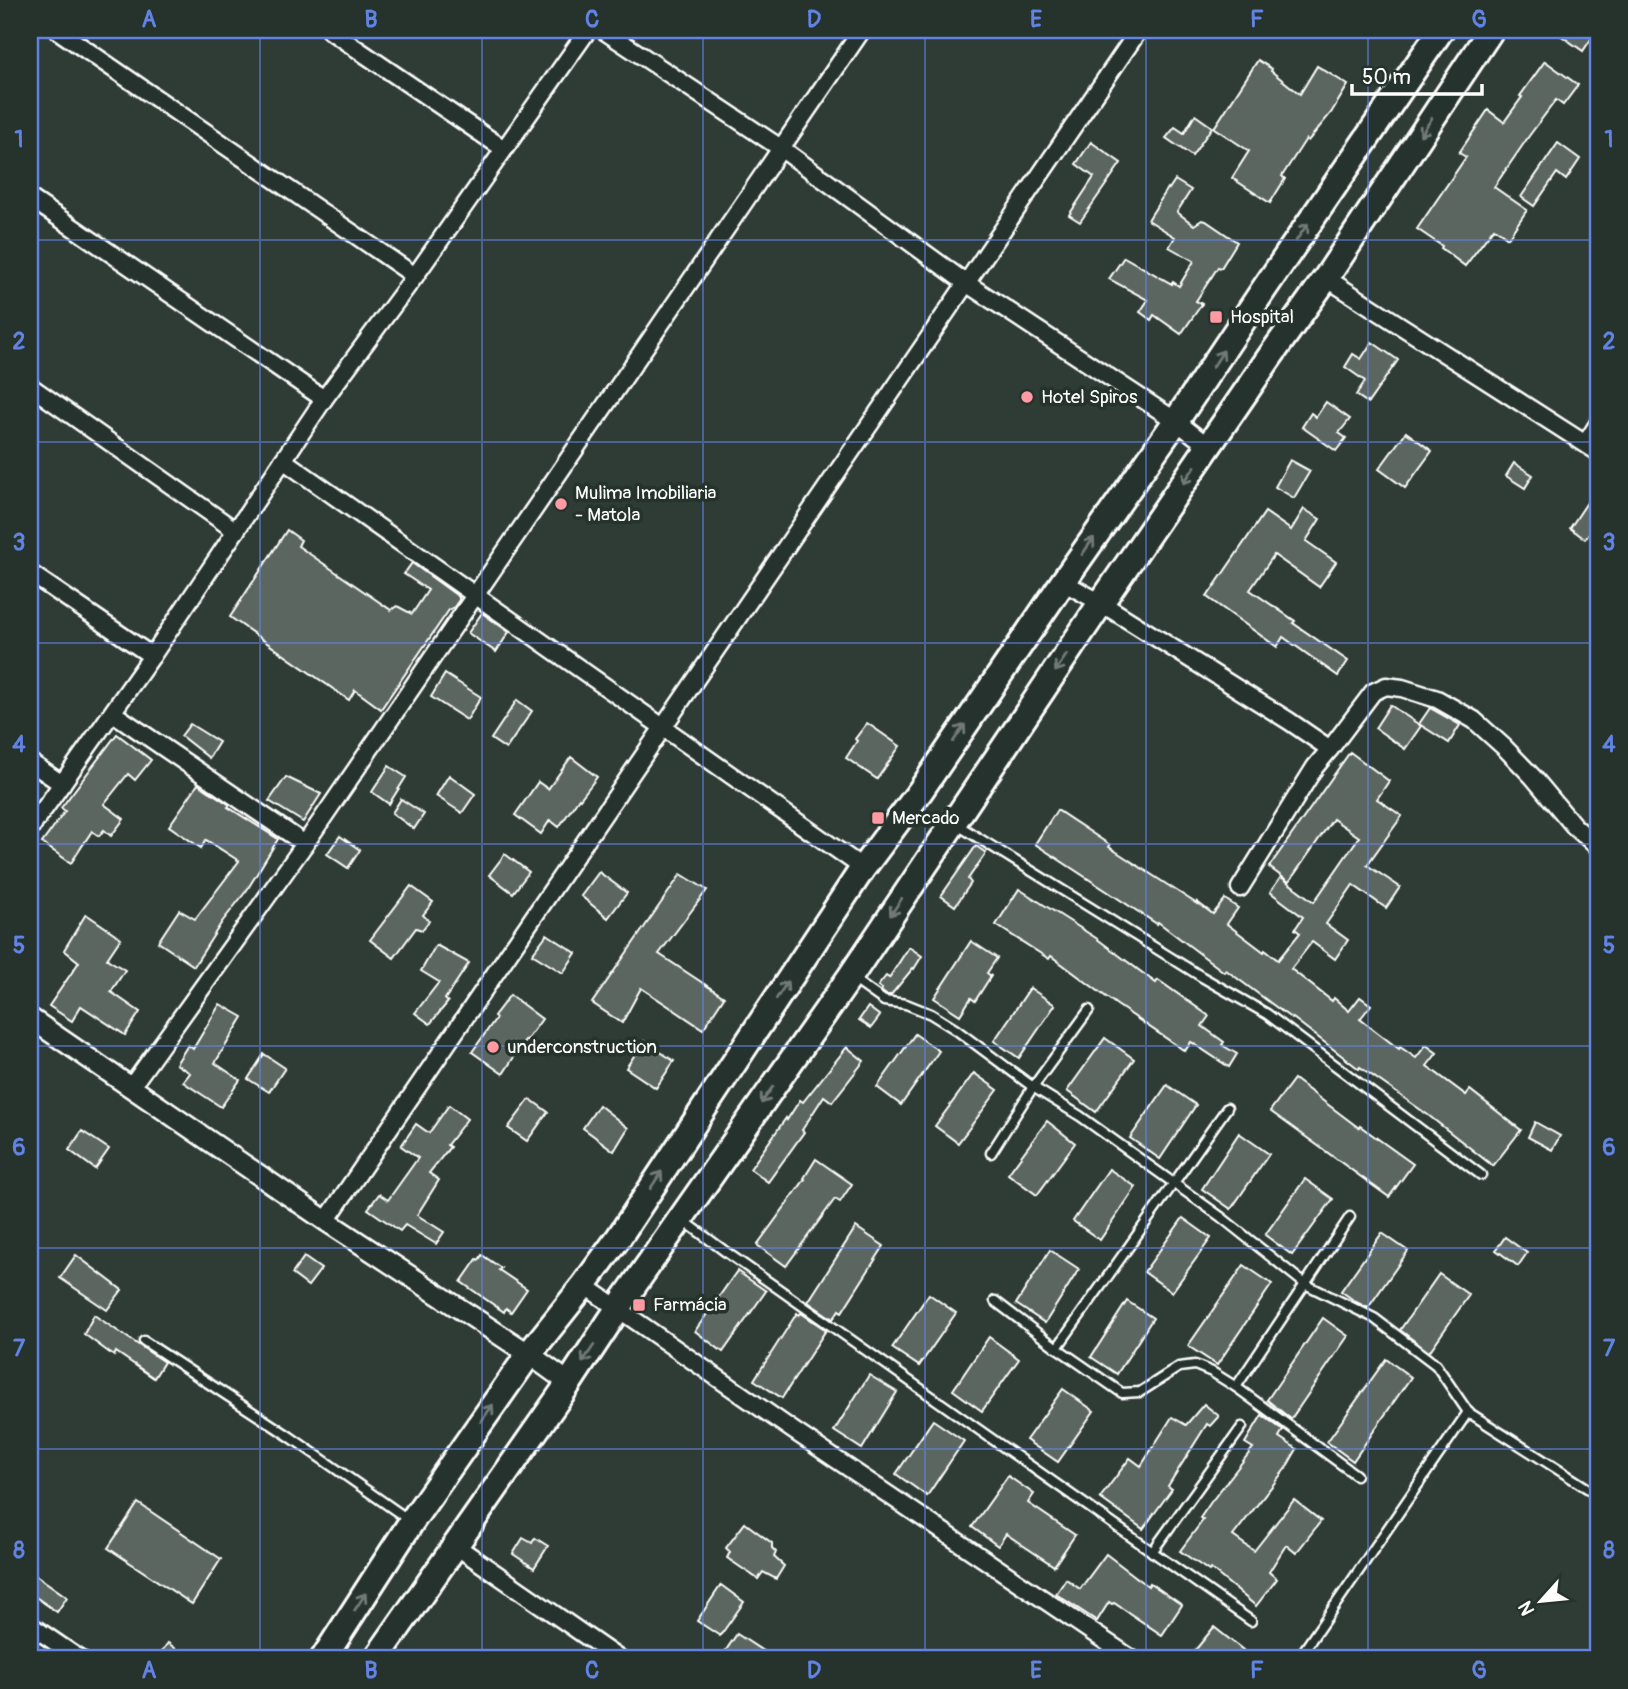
<svg xmlns="http://www.w3.org/2000/svg" width="1628" height="1689" font-family="Pangolin,sans-serif">
<style>
.building{fill:#5b6661;stroke:#fff;stroke-width:2}
.lines{fill:none;stroke-linecap:round;stroke-linejoin:round}
.service-casing{stroke:#fff;stroke-width:13}
.minor-casing{stroke:#fff;stroke-width:21}
.tertiary-casing{stroke:#fff;stroke-width:24}
.trunk-casing{stroke:#fff;stroke-width:30}
.service{stroke:#26332d;stroke-width:8}
.minor{stroke:#26332d;stroke-width:16}
.tertiary{stroke:#26332d;stroke-width:19}
.trunk{stroke:#26332d;stroke-width:24}
.oneway{stroke:#727a76}
.grid{fill:none;stroke:#6183e4;stroke-width:2;stroke-opacity:0.55}
.poi-dot{fill:#ff9aa2;stroke:#26332d;stroke-width:2.5}
.labels{text-anchor:middle;dominant-baseline:central;stroke-width:7;stroke-linejoin:round;paint-order:stroke}
.poi-label{font-size:19px;fill:#fff;stroke:#26332d;text-anchor:start}
.neatline{fill:none;stroke:#6183e4;stroke-width:2.5}
.grid-label{font-size:23px;text-anchor:middle;font-weight:bold;fill:#6183e4}
</style>
<rect width="100%" height="100%" fill="#2f3b35"/>
<filter id="ink" filterUnits="userSpaceOnUse"><feTurbulence type="fractalNoise" baseFrequency=".0143" numOctaves="2"/><feDisplacementMap in="SourceGraphic" scale="14" xChannelSelector="R" yChannelSelector="G"/><feConvolveMatrix kernelMatrix="1 2 1 2 8 2 1 2 1" color-interpolation-filters="sRGB"/></filter>
<g filter="url(#ink)">
<g class="building">
<polygon points="1553,30 1597,30 1583,51"/>
<polygon points="1258,60 1272,69 1271,71 1300,94 1317,66 1348,85 1331,113 1308,141 1306,139 1282,176 1285,179 1270,203 1232,178 1249,151 1214,128"/>
<polygon points="1545,61 1578,85 1563,105 1556,100 1529,136 1494,187 1527,210 1508,238 1494,228 1465,266 1441,248 1442,246 1417,229 1466,157 1459,153 1488,110 1504,122 1522,97 1520,96"/>
<polygon points="1195,115 1212,127 1192,156 1166,138 1175,127 1184,133"/>
<polygon points="1091,142 1121,163 1080,222 1069,215 1094,177 1076,164"/>
<polygon points="1558,143 1580,159 1566,180 1557,173 1534,206 1521,197"/>
<polygon points="1175,180 1191,190 1177,212 1194,225 1202,220 1206,221 1237,242 1221,268 1218,267 1196,301 1202,304 1181,334 1154,315 1151,320 1140,312 1148,300 1109,279 1124,257 1172,284 1173,282 1179,286 1194,261 1169,247 1175,237 1148,220 1168,188 1169,189"/>
<polygon points="1372,342 1398,360 1368,403 1356,395 1365,381 1345,367 1353,354 1361,359"/>
<polygon points="1326,402 1350,419 1339,433 1346,438 1336,451 1302,427 1311,413 1316,417"/>
<polygon points="1406,432 1432,451 1405,488 1379,469"/>
<polygon points="1290,460 1310,471 1294,498 1275,487"/>
<polygon points="1514,463 1533,475 1525,488 1506,476"/>
<polygon points="1598,486 1598,540 1589,534 1585,539 1570,528"/>
<polygon points="1304,509 1320,519 1306,541 1336,562 1319,587 1274,555 1250,590 1295,621 1293,623 1348,661 1338,676 1283,637 1277,647 1207,597 1265,512 1291,530"/>
<polygon points="287,530 301,540 298,546 391,610 397,606 412,614 428,590 404,574 412,563 459,597 459,600 454,607 449,610 381,709 355,690 349,700 230,617"/>
<polygon points="482,613 509,632 496,652 468,633"/>
<polygon points="445,674 481,697 467,720 431,697"/>
<polygon points="517,700 532,711 506,749 491,739"/>
<polygon points="1390,705 1421,726 1405,749 1375,728"/>
<polygon points="1430,708 1460,725 1449,743 1419,724"/>
<polygon points="867,723 900,746 877,779 846,758 857,741 855,739"/>
<polygon points="190,724 219,742 209,758 181,736"/>
<polygon points="117,734 151,760 135,780 128,774 104,804 124,819 111,836 104,830 99,836 92,831 71,863 42,843 65,811 61,808"/>
<polygon points="1350,752 1389,781 1377,799 1402,816 1367,865 1400,887 1386,908 1353,885 1326,924 1348,940 1335,959 1312,942 1291,969 1332,1001 1334,998 1349,1011 1360,997 1371,1005 1360,1019 1399,1049 1400,1047 1416,1058 1426,1045 1437,1053 1427,1066 1466,1095 1470,1090 1521,1130 1493,1166 1428,1115 1360,1067 1359,1069 1293,1018 1292,1019 1226,970 1224,972 1158,922 1157,924 1035,844 1057,810 1110,845 1109,847 1197,904 1197,902 1213,914 1225,899 1238,908 1227,924 1264,952 1265,950 1278,960 1300,933 1295,929 1303,917 1270,892 1281,877 1314,902 1359,837 1333,819 1289,882 1269,867"/>
<polygon points="571,757 597,777 580,799 579,798 559,827 550,820 541,834 515,815 538,782 548,789"/>
<polygon points="389,766 406,777 389,804 372,792"/>
<polygon points="449,775 475,794 462,813 436,796"/>
<polygon points="286,777 321,794 303,822 269,801"/>
<polygon points="198,784 230,805 228,807 278,839 247,890 222,922 194,966 158,942 179,910 195,919 239,861 206,840 201,848 169,826"/>
<polygon points="401,799 424,814 414,829 392,813"/>
<polygon points="340,836 360,850 348,868 327,854"/>
<polygon points="976,846 986,853 968,879 971,883 955,906 941,896"/>
<polygon points="505,854 529,872 513,893 489,875"/>
<polygon points="599,872 627,893 608,918 581,896"/>
<polygon points="681,874 707,890 659,954 724,997 703,1029 641,988 622,1023 592,1003"/>
<polygon points="411,886 433,902 423,915 429,921 422,930 416,928 394,958 370,940"/>
<polygon points="1019,889 1096,938 1156,983 1158,980 1209,1016 1202,1026 1224,1042 1222,1045 1237,1054 1229,1067 1191,1042 1185,1051 1117,1005 1051,956 1049,959 996,925"/>
<polygon points="86,914 121,938 107,959 125,970 111,992 140,1012 125,1035 81,1006 72,1021 49,1006 79,962 64,950"/>
<polygon points="547,934 576,953 563,973 532,954"/>
<polygon points="971,941 997,958 987,973 991,976 975,1001 971,998 960,1015 934,998"/>
<polygon points="436,945 469,963 445,999 448,1002 430,1024 415,1013 439,982 421,971"/>
<polygon points="909,947 922,956 914,969 913,968 891,995 886,995 881,991 882,989 878,986 886,976 889,978"/>
<polygon points="1030,988 1055,1005 1019,1058 994,1041"/>
<polygon points="510,995 542,1019 526,1041 525,1040 503,1074 472,1052 496,1018 494,1016"/>
<polygon points="220,1004 243,1017 215,1063 240,1080 221,1107 183,1082 190,1073 176,1064 188,1045 193,1049"/>
<polygon points="868,1007 880,1016 871,1028 859,1020"/>
<polygon points="915,1034 939,1051 901,1105 877,1087"/>
<polygon points="1105,1038 1134,1059 1096,1112 1067,1091"/>
<polygon points="644,1041 674,1061 656,1088 626,1068"/>
<polygon points="847,1047 864,1061 832,1102 824,1096 802,1130 804,1132 768,1182 750,1169 786,1118 787,1120 800,1100 803,1102"/>
<polygon points="264,1054 285,1068 269,1092 248,1079"/>
<polygon points="974,1073 998,1090 958,1143 935,1126"/>
<polygon points="1294,1079 1359,1128 1360,1126 1413,1164 1389,1197 1270,1111"/>
<polygon points="1167,1085 1196,1105 1160,1159 1130,1138"/>
<polygon points="530,1099 548,1112 527,1141 508,1128"/>
<polygon points="449,1105 467,1119 447,1145 450,1147 429,1173 439,1180 417,1215 444,1232 436,1244 405,1225 400,1231 368,1209 379,1194 388,1200 418,1158 401,1146 416,1124 429,1133"/>
<polygon points="599,1105 628,1128 614,1151 583,1128"/>
<polygon points="1047,1121 1075,1143 1037,1195 1008,1174"/>
<polygon points="1535,1122 1560,1136 1552,1150 1528,1137"/>
<polygon points="82,1131 109,1149 95,1169 69,1150"/>
<polygon points="1239,1133 1269,1154 1231,1209 1202,1189"/>
<polygon points="816,1159 852,1184 840,1202 835,1199 786,1266 757,1245 805,1179 804,1178"/>
<polygon points="1109,1169 1136,1187 1100,1240 1073,1221"/>
<polygon points="1305,1179 1333,1199 1292,1255 1265,1235"/>
<polygon points="1183,1218 1211,1238 1172,1292 1144,1272"/>
<polygon points="856,1227 884,1246 842,1312 839,1310 833,1319 808,1302"/>
<polygon points="1382,1233 1408,1251 1368,1308 1356,1302 1341,1291"/>
<polygon points="1505,1237 1527,1253 1518,1266 1496,1250"/>
<polygon points="1050,1250 1079,1269 1045,1323 1016,1304"/>
<polygon points="76,1255 122,1290 107,1310 60,1278"/>
<polygon points="482,1255 501,1268 499,1270 527,1289 511,1312 506,1308 504,1312 461,1282 477,1259 479,1260"/>
<polygon points="304,1257 321,1269 308,1286 292,1274"/>
<polygon points="1244,1265 1272,1284 1217,1365 1188,1346"/>
<polygon points="737,1271 766,1291 723,1352 695,1331"/>
<polygon points="1439,1274 1469,1295 1429,1352 1400,1330"/>
<polygon points="929,1294 956,1313 919,1366 892,1348"/>
<polygon points="1127,1301 1153,1318 1117,1374 1091,1357"/>
<polygon points="797,1313 799,1315 801,1313 826,1330 782,1398 754,1380"/>
<polygon points="94,1315 164,1362 154,1378 116,1352 114,1356 84,1334"/>
<polygon points="1323,1318 1348,1336 1291,1419 1267,1400"/>
<polygon points="989,1337 1019,1359 982,1411 953,1390"/>
<polygon points="1386,1359 1411,1377 1353,1461 1327,1442"/>
<polygon points="869,1375 897,1392 862,1449 834,1431"/>
<polygon points="1063,1389 1094,1411 1058,1462 1026,1440"/>
<polygon points="1204,1404 1219,1416 1210,1426 1207,1424 1168,1486 1172,1489 1143,1529 1100,1498 1130,1458 1141,1466 1172,1417 1186,1425"/>
<polygon points="1262,1415 1283,1430 1279,1437 1297,1449 1286,1468 1233,1536 1254,1551 1294,1500 1321,1521 1296,1553 1286,1545 1269,1572 1277,1579 1256,1606 1211,1569 1209,1571 1180,1551 1203,1520 1200,1518 1211,1502 1253,1448 1245,1443"/>
<polygon points="933,1420 964,1441 927,1496 896,1474"/>
<polygon points="1008,1476 1034,1494 1028,1503 1075,1535 1054,1566 1006,1534 998,1546 972,1527"/>
<polygon points="138,1503 221,1559 192,1604 108,1548"/>
<polygon points="745,1523 772,1543 772,1548 776,1552 774,1557 784,1566 776,1579 763,1572 758,1579 727,1558 730,1552 726,1548"/>
<polygon points="523,1538 532,1543 535,1538 548,1546 534,1568 513,1554"/>
<polygon points="1106,1554 1148,1586 1150,1583 1182,1605 1162,1635 1114,1603 1112,1604 1109,1602 1097,1621 1056,1594 1066,1579 1080,1589"/>
<polygon points="30,1571 67,1597 57,1612 30,1593"/>
<polygon points="721,1585 744,1602 720,1636 697,1621"/>
<polygon points="1214,1627 1243,1650 1236,1659 1188,1659"/>
<polygon points="737,1634 775,1659 720,1659"/>
<polygon points="168,1643 190,1659 156,1659"/>
</g>
<g class="lines">
<g class="service-casing">
<g id="service">
<polyline points="956,824 1202,977 1267,1014 1481,1175"/>
<polyline points="853,979 884,1001 906,1004 931,1014 955,1029 1033,1087 1080,1116 1221,1217 1305,1284 1374,1318 1436,1365 1468,1412 1598,1495"/>
<polyline points="1227,1108 1057,1348 1122,1393 1140,1392 1179,1367 1195,1365 1212,1372 1236,1387 1356,1475"/>
<polyline points="991,1153 1033,1087 1089,1010"/>
<polyline points="683,1220 726,1252 1251,1621"/>
<polyline points="995,1301 1057,1348"/>
<polyline points="144,1341 289,1436 409,1520"/>
<polyline points="1236,1387 1350,1217"/>
<polyline points="1152,1552 1242,1427"/>
<polyline points="1298,1659 1468,1412"/>
</g>
</g>
<g class="minor-casing">
<g id="minor">
<polyline points="57,30 415,276"/>
<polyline points="329,30 504,149"/>
<polyline points="603,30 782,149 966,283 1176,421 1209,447"/>
<polyline points="30,198 324,399"/>
<polyline points="1326,278 1598,452"/>
<polyline points="30,386 236,531"/>
<polyline points="1586,443 1598,424"/>
<polyline points="283,460 863,868"/>
<polyline points="30,573 152,656"/>
<polyline points="1063,582 1101,603 1289,721 1330,749 1315,767 1240,888"/>
<polyline points="113,713 305,844"/>
<polyline points="1330,749 1373,692 1386,686 1402,688 1437,699 1474,720 1504,747 1533,777 1574,826 1598,847"/>
<polyline points="30,762 62,784"/>
<polyline points="30,829 152,656 324,399 415,276 588,30"/>
<polyline points="131,1087 305,844 862,30"/>
<polyline points="326,1221 1139,30"/>
<polyline points="584,1285 794,1431 1132,1659"/>
<polyline points="456,1546 619,1659"/>
<polyline points="30,1625 80,1659"/>
</g>
</g>
<g class="tertiary-casing">
<polyline id="tertiary" points="30,1018 326,1221 529,1354 569,1383"/>
</g>
<g class="trunk-casing">
<g id="trunk">
<polyline points="323,1659 412,1521 529,1354 584,1285 619,1237 863,868 921,790 1063,582 1176,421 1264,289 1441,30"/>
<polyline points="376,1659 569,1383 625,1298 850,977 1101,603 1269,358 1326,278 1491,30"/>
</g>
</g>
<use href="#service" class="service"/>
<use href="#minor" class="minor"/>
<use href="#tertiary" class="tertiary"/>
<use href="#trunk" class="trunk"/>
</g>
<defs><path id="oneway-shaft" d="M-6 0H5M1.5-3L5.5 0L1.5 3" fill="none" stroke-width="1.6" stroke-linecap="round" stroke-linejoin="round" transform="scale(1.75)"/></defs>
<g class="oneway">
<use href="#oneway-shaft" transform="translate(1426 127) rotate(124)"/>
<use href="#oneway-shaft" transform="translate(1302 232) rotate(-56)"/>
<use href="#oneway-shaft" transform="translate(1218 359) rotate(-57)"/>
<use href="#oneway-shaft" transform="translate(1189 475) rotate(125)"/>
<use href="#oneway-shaft" transform="translate(1088 546) rotate(-55)"/>
<use href="#oneway-shaft" transform="translate(1061 663) rotate(124)"/>
<use href="#oneway-shaft" transform="translate(959 733) rotate(-56)"/>
<use href="#oneway-shaft" transform="translate(896 907) rotate(124)"/>
<use href="#oneway-shaft" transform="translate(782 990) rotate(-57)"/>
<use href="#oneway-shaft" transform="translate(767 1095) rotate(125)"/>
<use href="#oneway-shaft" transform="translate(656 1180) rotate(-57)"/>
<use href="#oneway-shaft" transform="translate(588 1354) rotate(124)"/>
<use href="#oneway-shaft" transform="translate(487 1413) rotate(-55)"/>
<use href="#oneway-shaft" transform="translate(360 1602) rotate(-57)"/>
</g>
</g>
<path class="grid" d="M260 30V1659M482 30V1659M703 30V1659M925 30V1659M1146 30V1659M1368 30V1659M30 240H1598M30 442H1598M30 643H1598M30 844H1598M30 1046H1598M30 1248H1598M30 1449H1598"/>
<g class="poi-dot">
<rect x="1209" y="310" width="14" height="14" rx="3.5"/>
<circle cx="1027" cy="397" r="7"/>
<circle cx="561" cy="504" r="7"/>
<rect x="871" y="811" width="14" height="14" rx="3.5"/>
<circle cx="493" cy="1047" r="7"/>
<rect x="632" y="1298" width="14" height="14" rx="3.5"/>
</g>
<g class="labels">
<g class="poi-label">
<text x="1230" y="317">Hospital</text>
<text x="1041" y="397">Hotel Spiros</text>
<text x="575" y="493">Mulima Imobiliaria<tspan x="575" dy="22">- Matola</tspan></text>
<text x="892" y="818">Mercado</text>
<text x="507" y="1047">underconstruction</text>
<text x="653" y="1305">Farmácia</text>
</g>
</g>
<rect width="1628" height="1689" fill="none" stroke="#26332d" stroke-width="77"/>
<g transform="translate(1541 1601) rotate(243)" stroke="#26332d" stroke-width="5" paint-order="stroke">
<path d="M0-5L12 26L0 18L-12 26Z" fill="#ffffff"/>
<text y="-10" font-size="19" font-weight="bold" text-anchor="middle" fill="#ffffff">N</text>
</g>
<path d="M1352 84v10h130v-10" fill="none" stroke="#ffffff" stroke-width="3.5"/>
<text x="1362" y="84" font-size="21" fill="#ffffff" stroke="#26332d" stroke-width="5" paint-order="stroke">50 m</text>
<rect x="38" y="38" width="1552" height="1612" class="neatline"/>
<g class="grid-label">
<text x="149" y="27">A</text>
<text x="371" y="27">B</text>
<text x="592" y="27">C</text>
<text x="814" y="27">D</text>
<text x="1036" y="27">E</text>
<text x="1257" y="27">F</text>
<text x="1479" y="27">G</text>
<text x="19" y="147">1</text>
<text x="1609" y="147">1</text>
<text x="19" y="349">2</text>
<text x="1609" y="349">2</text>
<text x="19" y="550">3</text>
<text x="1609" y="550">3</text>
<text x="19" y="752">4</text>
<text x="1609" y="752">4</text>
<text x="19" y="953">5</text>
<text x="1609" y="953">5</text>
<text x="19" y="1155">6</text>
<text x="1609" y="1155">6</text>
<text x="19" y="1356">7</text>
<text x="1609" y="1356">7</text>
<text x="19" y="1558">8</text>
<text x="1609" y="1558">8</text>
<text x="149" y="1678">A</text>
<text x="371" y="1678">B</text>
<text x="592" y="1678">C</text>
<text x="814" y="1678">D</text>
<text x="1036" y="1678">E</text>
<text x="1257" y="1678">F</text>
<text x="1479" y="1678">G</text>
</g>
</svg>
